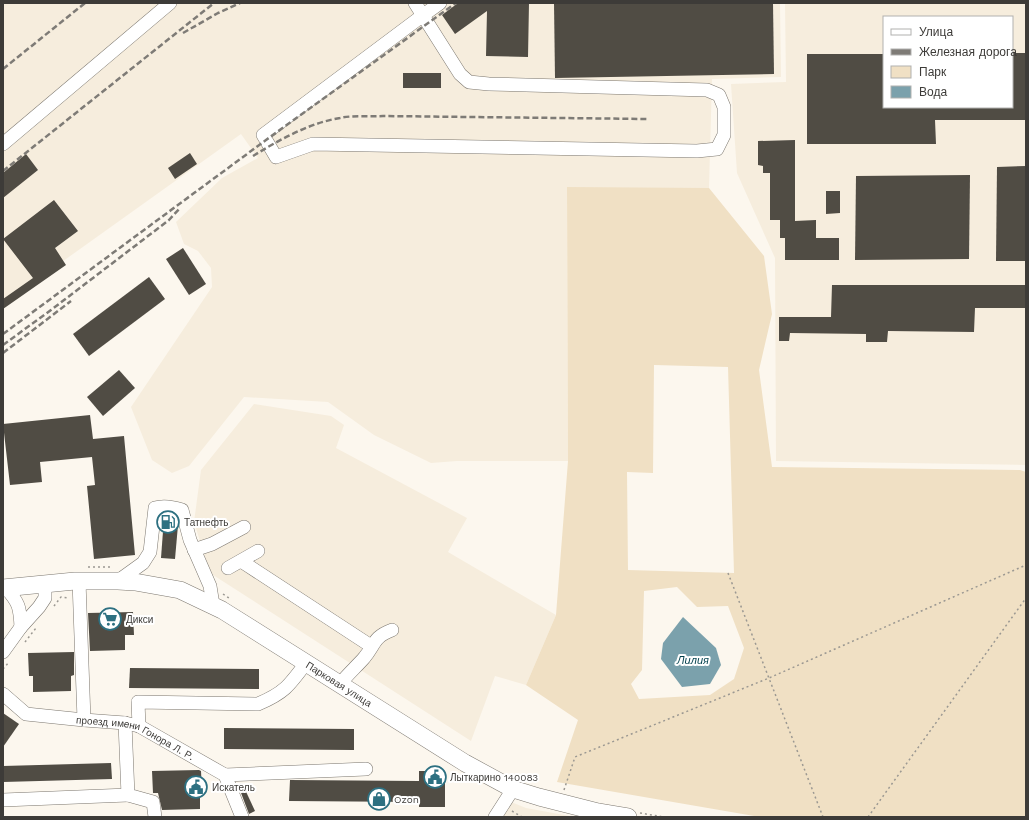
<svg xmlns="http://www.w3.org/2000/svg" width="1029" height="820" font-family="'Work Sans',sans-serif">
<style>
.built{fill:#f6eddd;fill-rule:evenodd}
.green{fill:#f0e0c4;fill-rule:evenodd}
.water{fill:#7ba1ac}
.building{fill:#504c44}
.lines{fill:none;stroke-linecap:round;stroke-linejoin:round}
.minor-casing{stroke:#7c776f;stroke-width:14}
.major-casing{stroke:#7c776f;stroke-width:18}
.path{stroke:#9b9892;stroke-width:1.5;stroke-dasharray:2 3;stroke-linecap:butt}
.minor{stroke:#fff;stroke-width:13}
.major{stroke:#fff;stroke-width:17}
.rail{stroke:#7e7b76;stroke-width:2.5;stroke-dasharray:6 3;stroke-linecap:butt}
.labels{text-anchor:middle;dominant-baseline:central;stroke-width:4;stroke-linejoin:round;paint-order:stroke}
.poi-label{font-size:10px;fill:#3d3b38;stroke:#fff;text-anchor:start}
.street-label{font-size:10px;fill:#3d3b38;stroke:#fff}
.water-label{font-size:11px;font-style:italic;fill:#023f4c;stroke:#fff}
</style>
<rect width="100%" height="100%" fill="#fcf7ee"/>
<g class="built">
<polygon points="3,3 780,3 781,77 712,79 709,188 567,188 568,461 457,461 431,463 374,435 328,402 244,397 189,466 172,473 152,460 131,407 212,287 211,268 198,251 184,244 176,222 222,178 258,158 241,134 3,304"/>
<path d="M785 3H1026V465L776 461 775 258 737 173 731 84 786 82ZM884 17H1012V107H884Z"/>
<polygon points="254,404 331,416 344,425 336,448 467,518 448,552 556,615 526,685 495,676 471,741 210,573 194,522 201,470"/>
<polygon points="504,799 526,808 575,817 500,817"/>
</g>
<path class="green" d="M567 187 709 188 764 256 772 314 759 370 772 467 1020 470 1026 472V817H760L557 782 578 720 526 685 556 615 568 461ZM654 365 728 367 734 573 628 570 627 472 653 473ZM677 587 697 607 728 606 744 648 734 679 710 695 639 699 631 684 642 670 644 591Z"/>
<polygon class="water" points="683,617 716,648 721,665 710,684 682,687 661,659 663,643"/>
<g class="building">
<polygon points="458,3 529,3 528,57 486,56 487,11 455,34 442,15"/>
<polygon points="554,3 773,3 774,74 555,78"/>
<polygon points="1012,53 1026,53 1026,120 935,120 936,144 807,144 807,54 884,54 884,107 1012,107"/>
<rect x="403" y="73" width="38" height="15"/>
<polygon points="795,140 795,221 816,220 816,238 839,238 839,260 785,260 785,238 780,238 780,220 770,220 770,173 763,173 763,166 758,165 758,141"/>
<polygon points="190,153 197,164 175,179 168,168"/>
<polygon points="26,154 38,170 3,198 3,173"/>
<polygon points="1026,166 1026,261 996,261 997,167"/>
<polygon points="970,175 969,259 855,260 856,176"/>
<polygon points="826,191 840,191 840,213 826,214"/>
<polygon points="54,200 78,231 55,248 66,265 3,309 3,299 33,278 3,239"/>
<polygon points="183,248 206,284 189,295 166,259"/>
<polygon points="149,277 165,299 89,356 73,334"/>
<polygon points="832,285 1026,285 1026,308 975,308 974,332 888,331 887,342 866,342 866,334 790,333 789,341 779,341 779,317 831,317"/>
<polygon points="119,370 135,388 103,416 87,397"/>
<polygon points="90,415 93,439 124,436 135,555 94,559 87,486 95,485 92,457 40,462 42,482 10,485 3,424"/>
<polygon points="164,518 176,519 178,525 175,559 161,558"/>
<polygon points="133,612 134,635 125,635 125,650 90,651 88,613"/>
<polygon points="74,652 74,675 71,676 71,691 33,692 33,676 29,676 28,653"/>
<polygon points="130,668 259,669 259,689 129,688"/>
<polygon points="3,713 19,724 3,747"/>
<polygon points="224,728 354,729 354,750 224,749"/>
<polygon points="111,763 112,779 3,782 3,766"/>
<polygon points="199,770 201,771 202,792 200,792 200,809 162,810 158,793 153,793 152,771"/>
<polygon points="419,771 445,771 445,807 419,807 419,802 289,801 290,780 419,781"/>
<polygon points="242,783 255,811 249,814 238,785"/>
</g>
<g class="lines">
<g class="minor-casing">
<g id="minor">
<polyline points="415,3 460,74 469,82 489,84 707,90 719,95 724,107 724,135 717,149 697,151 313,144 276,157 263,135 422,16 440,3"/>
<polyline points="3,144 170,3"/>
<polyline points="194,550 212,544 244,527"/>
<polyline points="241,561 371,646"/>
<polyline points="228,568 258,551"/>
<polyline points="79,581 84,720"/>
<path d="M118 581 143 563 150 552 155 508C164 505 173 507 182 510L190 540 210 586 213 605"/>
<path d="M6 588C19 603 20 607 21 627"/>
<polyline points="3,652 21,627 39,607 45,598 45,584"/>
<path d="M340 684C347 675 356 667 364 658 375 645 373 637 392 630"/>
<path id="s1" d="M3 694 26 714 84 720 125 723 139 726 225 775 242 817"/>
<polyline points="125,723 128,795 153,802 155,817"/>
<path d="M139 726 138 702 258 704C284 693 289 686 306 663"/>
<polyline points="225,775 366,769"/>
<polyline points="3,800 128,795"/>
<polyline points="495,817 513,789"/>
</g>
</g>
<g class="major-casing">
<g id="major">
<path id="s2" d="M3 588 75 581H118L135 582 180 590 222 610 465 763 513 789 539 797 598 812 628 817"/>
</g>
</g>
<g class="path">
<polyline points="88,567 110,567"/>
<polyline points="728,573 823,817"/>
<polyline points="223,594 229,598"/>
<polyline points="54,606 61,597 69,598"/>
<polyline points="25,642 36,628"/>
<polyline points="3,669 9,662"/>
<polyline points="564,790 575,757 769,678 1026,565"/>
<polyline points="512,811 522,817"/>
<polyline points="640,813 664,817"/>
<polyline points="868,817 1026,598"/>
</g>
<use href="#minor" class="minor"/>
<use href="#major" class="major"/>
<g class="rail">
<polyline points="183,33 218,13 240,3"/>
<polyline points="3,69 85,3"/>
<path d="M253 156C279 140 309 123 340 118 353 115 369 117 383 116L648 119"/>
<polyline points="3,171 214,3"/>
<polyline points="3,334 266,140 456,3"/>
<polyline points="3,345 51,310 169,220 180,208"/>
<polyline points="3,353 71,301"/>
</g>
</g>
<defs>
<g id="fuel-ring" transform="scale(1.15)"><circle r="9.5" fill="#fff" stroke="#2d7081" stroke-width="1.5"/><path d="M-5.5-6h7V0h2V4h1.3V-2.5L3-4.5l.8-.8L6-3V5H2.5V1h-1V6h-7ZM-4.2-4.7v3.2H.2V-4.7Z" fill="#2d7081"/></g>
<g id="supermarket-ring" transform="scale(1.15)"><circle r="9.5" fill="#fff" stroke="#2d7081" stroke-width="1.5"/><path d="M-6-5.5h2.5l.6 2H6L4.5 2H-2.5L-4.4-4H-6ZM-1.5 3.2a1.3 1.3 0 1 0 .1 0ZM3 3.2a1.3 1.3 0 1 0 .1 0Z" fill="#2d7081"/></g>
<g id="civic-ring" transform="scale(1.15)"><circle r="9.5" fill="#fff" stroke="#2d7081" stroke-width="1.5"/><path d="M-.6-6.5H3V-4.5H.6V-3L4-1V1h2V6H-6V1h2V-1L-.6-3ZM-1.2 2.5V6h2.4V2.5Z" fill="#2d7081"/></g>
<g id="shop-ring" transform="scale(1.15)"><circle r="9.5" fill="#fff" stroke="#2d7081" stroke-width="1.5"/><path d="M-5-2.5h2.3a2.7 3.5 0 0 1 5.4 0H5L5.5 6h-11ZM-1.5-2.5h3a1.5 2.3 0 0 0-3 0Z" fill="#2d7081"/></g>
</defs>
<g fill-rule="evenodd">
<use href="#fuel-ring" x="168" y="522"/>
<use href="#supermarket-ring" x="110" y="619"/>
<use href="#civic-ring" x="435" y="777"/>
<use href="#civic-ring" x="196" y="787"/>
<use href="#shop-ring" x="379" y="799"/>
</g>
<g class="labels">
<g class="poi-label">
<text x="184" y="522">Татнефть</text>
<text x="126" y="619">Дикси</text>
<text x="450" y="777">Лыткарино 140083</text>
<text x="212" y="787">Искатель</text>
<text x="394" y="799">Ozon</text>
</g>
<g class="street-label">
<text stroke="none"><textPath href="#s2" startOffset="363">Парковая улица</textPath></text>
<text stroke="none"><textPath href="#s1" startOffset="144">проезд имени Гонора Л. Р.</textPath></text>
</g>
<g class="water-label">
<text x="693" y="660">Лилия</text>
</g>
</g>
<rect width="1029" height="820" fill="none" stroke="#3d3b38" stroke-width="8"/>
<rect x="883" y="16" width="130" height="92" fill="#ffffff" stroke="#b1b1af"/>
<rect x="891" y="29" width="20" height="6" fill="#ffffff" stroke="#b1b1af"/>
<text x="919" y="36" font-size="12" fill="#3d3b38">Улица</text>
<rect x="891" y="49" width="20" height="6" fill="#7e7b76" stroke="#b1b1af"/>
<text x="919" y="56" font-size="12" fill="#3d3b38">Железная дорога</text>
<rect x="891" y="66" width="20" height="12" fill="#f0e0c4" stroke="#b1b1af"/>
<text x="919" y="76" font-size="12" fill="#3d3b38">Парк</text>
<rect x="891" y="86" width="20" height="12" fill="#7ba1ac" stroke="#b1b1af"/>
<text x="919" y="96" font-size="12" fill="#3d3b38">Вода</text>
</svg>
